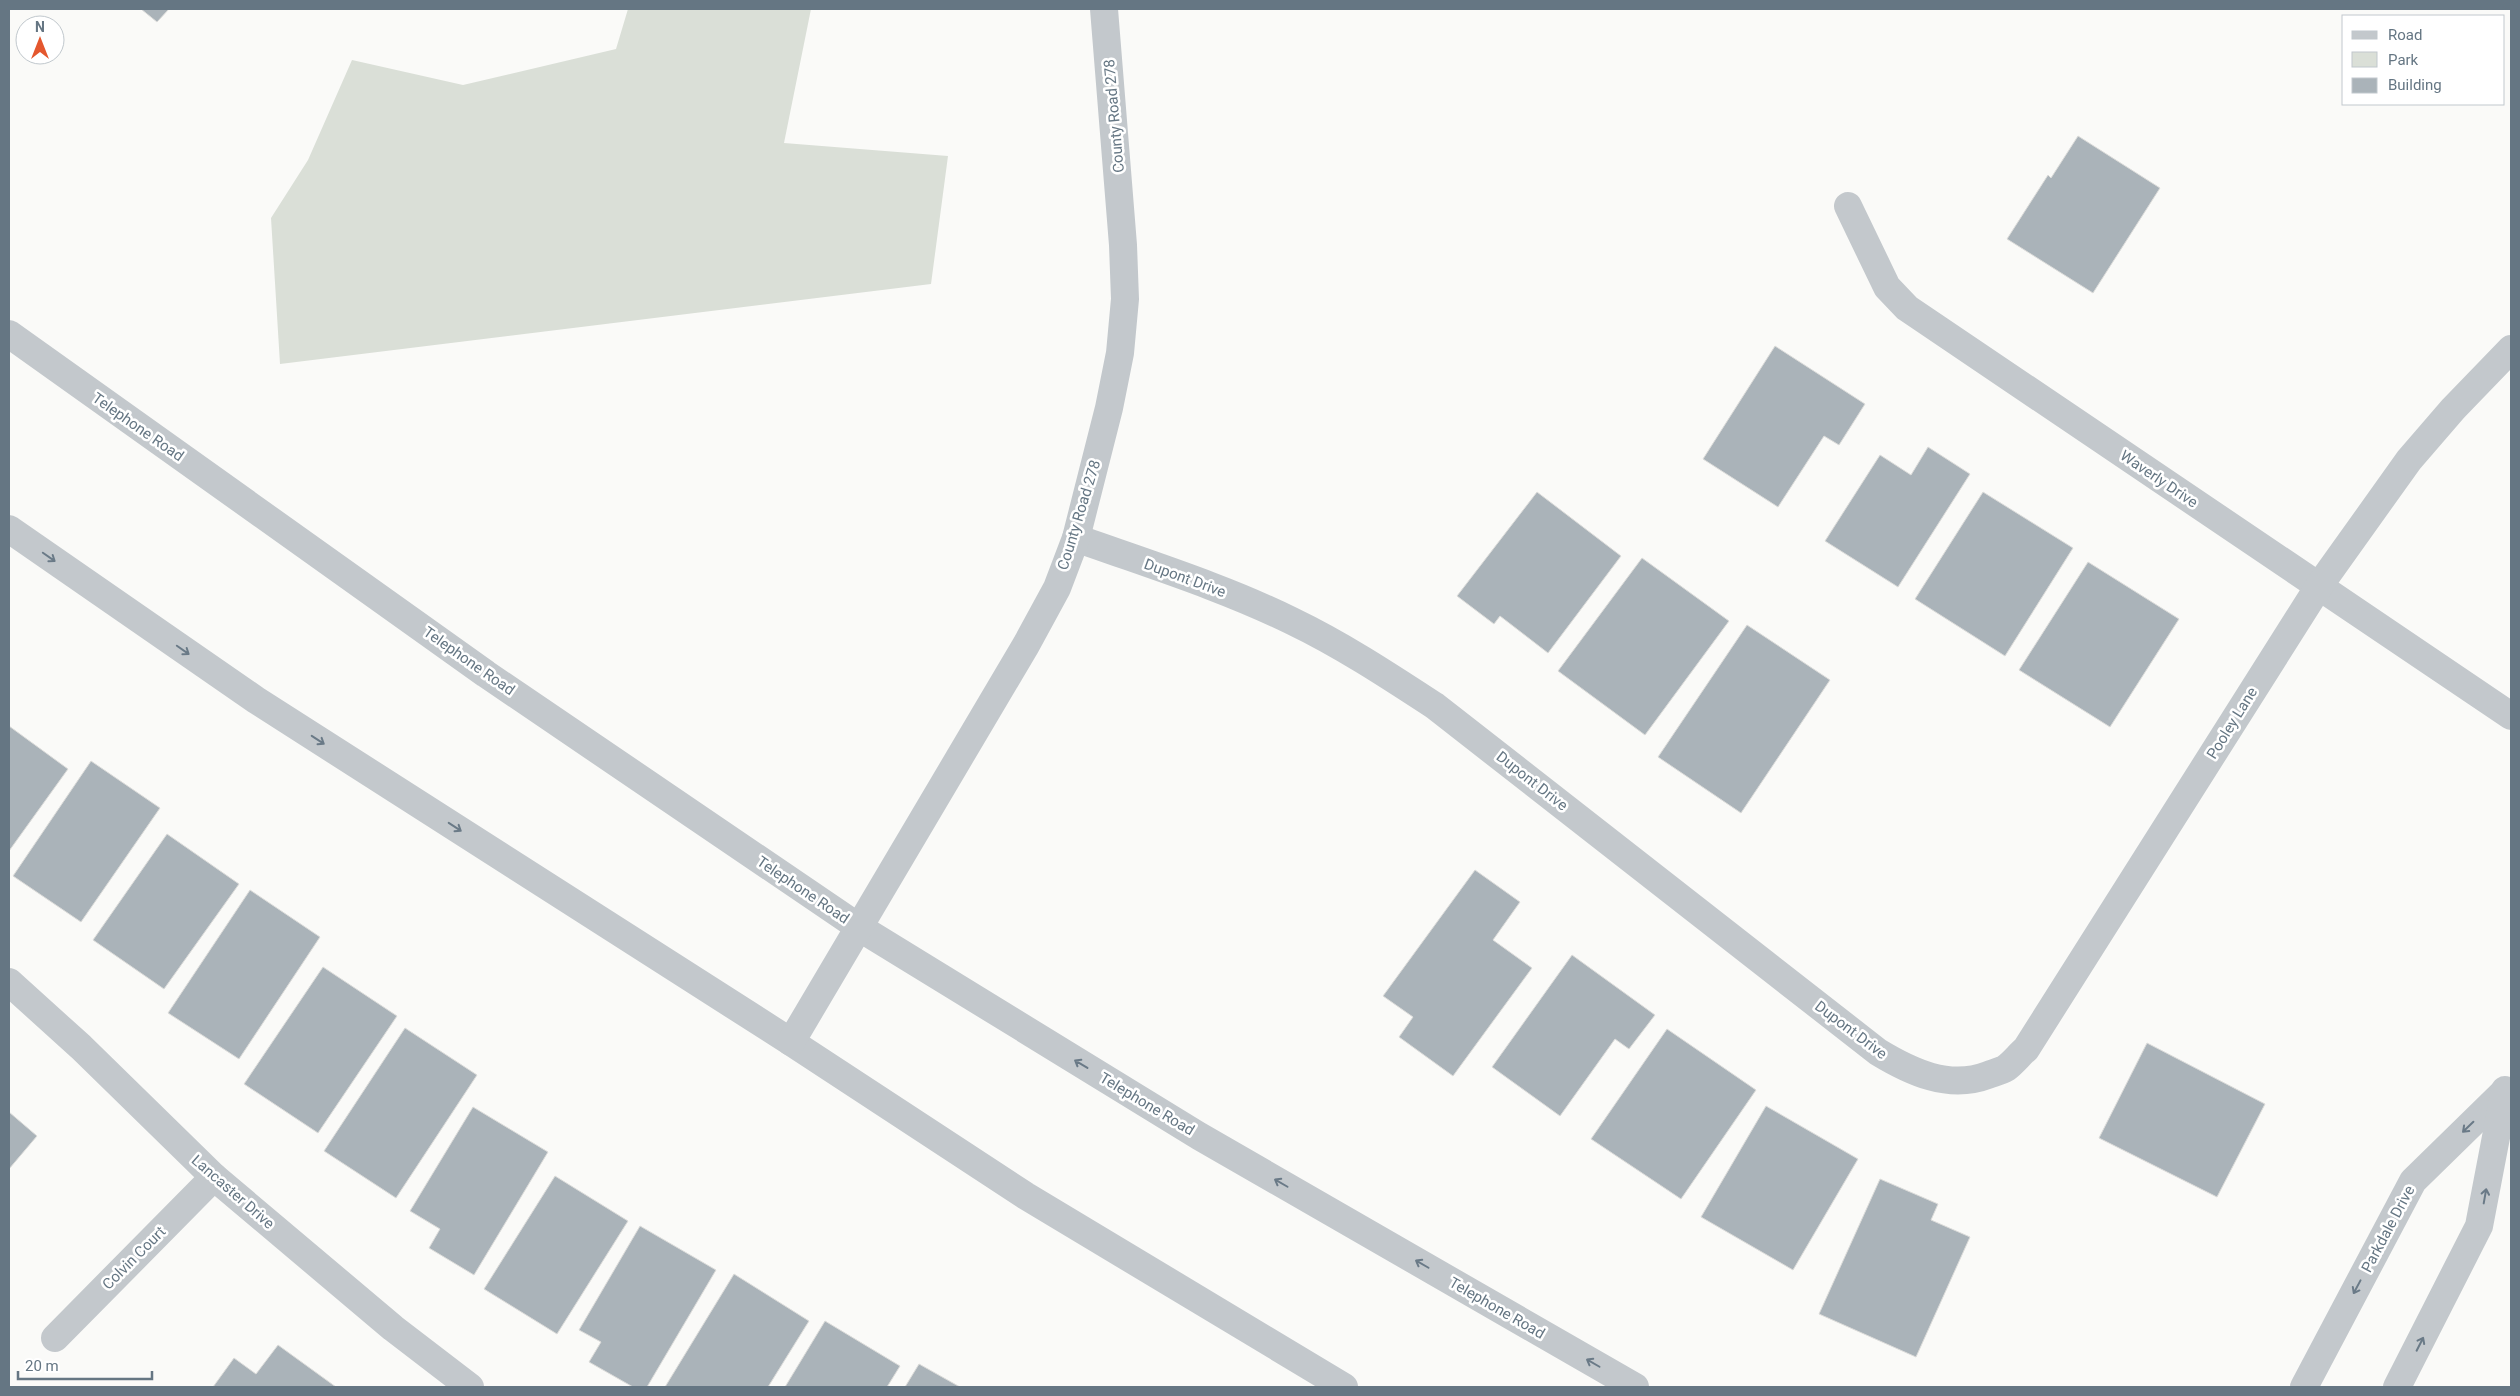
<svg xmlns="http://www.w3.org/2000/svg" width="2520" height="1396" font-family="Roboto,sans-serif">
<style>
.green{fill:#dadfd7}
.building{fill:#aab3b9;stroke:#dcdcda}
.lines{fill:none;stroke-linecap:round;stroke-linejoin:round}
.minor{stroke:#c3c8cc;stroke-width:28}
.oneway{stroke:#6a7a87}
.labels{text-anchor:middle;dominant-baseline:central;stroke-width:5;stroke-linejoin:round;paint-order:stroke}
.street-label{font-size:15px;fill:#657683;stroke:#fff}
</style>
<rect width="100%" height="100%" fill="#fafaf8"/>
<polygon class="green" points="628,9 811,9 784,143 948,156 931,284 280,364 271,218 308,160 352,60 463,85 616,49"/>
<g class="building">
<polygon points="141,9 169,9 157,22"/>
<polygon points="2078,136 2160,188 2093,293 2007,239 2048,175 2051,178"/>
<polygon points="1775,346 1865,404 1839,445 1824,436 1778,507 1703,459"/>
<polygon points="1928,447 1970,474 1898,587 1825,541 1880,455 1911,475"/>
<polygon points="1537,492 1621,556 1548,653 1500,616 1494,624 1457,596"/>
<polygon points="1983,492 2073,548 2005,656 1915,599"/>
<polygon points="1642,558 1729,621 1645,735 1558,671"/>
<polygon points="2088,562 2179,619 2110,727 2019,670"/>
<polygon points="1747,625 1830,680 1741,813 1658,757"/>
<polygon points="9,726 68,769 9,851"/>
<polygon points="91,761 160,808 81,922 13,876"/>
<polygon points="167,834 239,884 164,989 93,940"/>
<polygon points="1475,870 1520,902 1493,940 1532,968 1453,1076 1399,1037 1413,1017 1383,996"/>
<polygon points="250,890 320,937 239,1059 168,1013"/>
<polygon points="1572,955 1655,1015 1629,1049 1615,1039 1560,1116 1492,1067"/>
<polygon points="323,967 397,1016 318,1133 244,1084"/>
<polygon points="405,1028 477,1075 396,1198 324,1151"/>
<polygon points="1667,1029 1756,1090 1681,1199 1591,1139"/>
<polygon points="2147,1043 2265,1104 2217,1197 2099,1138"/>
<polygon points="1766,1106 1858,1159 1793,1270 1701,1217"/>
<polygon points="473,1107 548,1152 474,1275 429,1248 440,1229 410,1211"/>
<polygon points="9,1112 37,1136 9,1169"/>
<polygon points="555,1176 628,1221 557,1334 484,1289"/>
<polygon points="1880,1179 1938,1204 1931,1220 1970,1237 1916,1357 1819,1314"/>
<polygon points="640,1226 716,1270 647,1387 633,1387 589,1362 601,1342 579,1330"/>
<polygon points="734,1274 809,1321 768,1387 665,1387"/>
<polygon points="825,1321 900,1366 887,1387 785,1387"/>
<polygon points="278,1345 336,1387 213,1387 234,1358 256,1374"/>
<polygon points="919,1364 960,1387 905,1387"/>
</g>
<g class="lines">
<g class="minor">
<polyline points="1848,206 1887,287 1907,308 2511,716"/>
<polyline points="9,334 486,674 860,928 1199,1136 1635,1387"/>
<polyline points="9,529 256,700 791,1042 1026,1196 1344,1387"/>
<path d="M1076 538C1148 564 1223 587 1292 621 1342 645 1389 676 1435 706L1878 1052C1911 1072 1949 1090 1988 1075 1993 1073 2001 1071 2006 1068 2013 1063 2019 1055 2026 1049L2319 586 2409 460 2453 409 2511 349"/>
<polyline points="9,982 81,1047 214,1177 393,1328 470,1387"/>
<polyline points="791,1042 1026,645 1057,588 1076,538 1109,408 1120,353 1125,299 1123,245 1104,9"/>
<polyline points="55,1338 214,1177"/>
<polyline points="2304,1387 2413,1181 2503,1093"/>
<polyline points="2397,1387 2479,1226 2505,1090"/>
</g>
</g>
<defs><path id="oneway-shaft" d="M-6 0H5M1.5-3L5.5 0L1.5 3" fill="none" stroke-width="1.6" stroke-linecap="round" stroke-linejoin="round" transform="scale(1.25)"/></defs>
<g class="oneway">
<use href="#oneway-shaft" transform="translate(49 557) rotate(35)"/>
<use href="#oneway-shaft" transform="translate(183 650) rotate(35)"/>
<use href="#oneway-shaft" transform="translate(318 740) rotate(33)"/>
<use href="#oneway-shaft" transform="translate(455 827) rotate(33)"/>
<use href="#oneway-shaft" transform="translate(1081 1064) rotate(-149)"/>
<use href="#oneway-shaft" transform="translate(2468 1127) rotate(136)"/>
<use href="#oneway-shaft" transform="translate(1281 1183) rotate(-150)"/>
<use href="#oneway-shaft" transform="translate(2485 1196) rotate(-80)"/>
<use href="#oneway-shaft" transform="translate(1422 1264) rotate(-150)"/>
<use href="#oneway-shaft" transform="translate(2357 1287) rotate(118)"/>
<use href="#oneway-shaft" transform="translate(2420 1344) rotate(-63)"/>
<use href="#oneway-shaft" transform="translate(1593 1363) rotate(-150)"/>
</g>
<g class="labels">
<g class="street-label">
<text transform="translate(1114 116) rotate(-95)">County Road 278</text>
<text transform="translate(138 427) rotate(35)">Telephone Road</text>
<text transform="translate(2159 479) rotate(34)">Waverly Drive</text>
<text transform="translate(1079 515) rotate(-73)">County Road 278</text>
<text transform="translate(1185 578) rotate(20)">Dupont Drive</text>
<text transform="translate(469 661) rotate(35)">Telephone Road</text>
<text transform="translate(2232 723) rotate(-58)">Pooley Lane</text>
<text transform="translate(1532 781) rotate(38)">Dupont Drive</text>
<text transform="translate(803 890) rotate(34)">Telephone Road</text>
<text transform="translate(1851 1030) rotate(37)">Dupont Drive</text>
<text transform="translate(1147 1104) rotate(31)">Telephone Road</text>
<text transform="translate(233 1192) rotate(41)">Lancaster Drive</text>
<text transform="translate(2388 1229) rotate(-62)">Parkdale Drive</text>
<text transform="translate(134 1258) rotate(-45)">Colvin Court</text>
<text transform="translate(1497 1308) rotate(30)">Telephone Road</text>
</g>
</g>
<rect width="2520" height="1396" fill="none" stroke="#657683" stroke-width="20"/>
<rect x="2342" y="15" width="162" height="90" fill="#ffffff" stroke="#c1c8cd"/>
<rect x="2352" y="31" width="25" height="8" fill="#c3c8cc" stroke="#c1c8cd"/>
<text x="2388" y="40" font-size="15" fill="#657683">Road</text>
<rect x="2352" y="52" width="25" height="15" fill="#dadfd7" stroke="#c1c8cd"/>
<text x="2388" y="65" font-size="15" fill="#657683">Park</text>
<rect x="2352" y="78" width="25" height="15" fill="#aab3b9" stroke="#c1c8cd"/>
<text x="2388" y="90" font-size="15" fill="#657683">Building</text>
<g transform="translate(40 40)"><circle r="24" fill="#ffffff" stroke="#c1c8cd"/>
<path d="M0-4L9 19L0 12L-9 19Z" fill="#e4572e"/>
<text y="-8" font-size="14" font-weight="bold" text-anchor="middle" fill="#657683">N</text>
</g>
<path d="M18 1371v8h134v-8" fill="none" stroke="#657683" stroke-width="2.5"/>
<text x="25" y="1371" font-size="15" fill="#657683" stroke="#ffffff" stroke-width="4" paint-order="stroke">20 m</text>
</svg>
